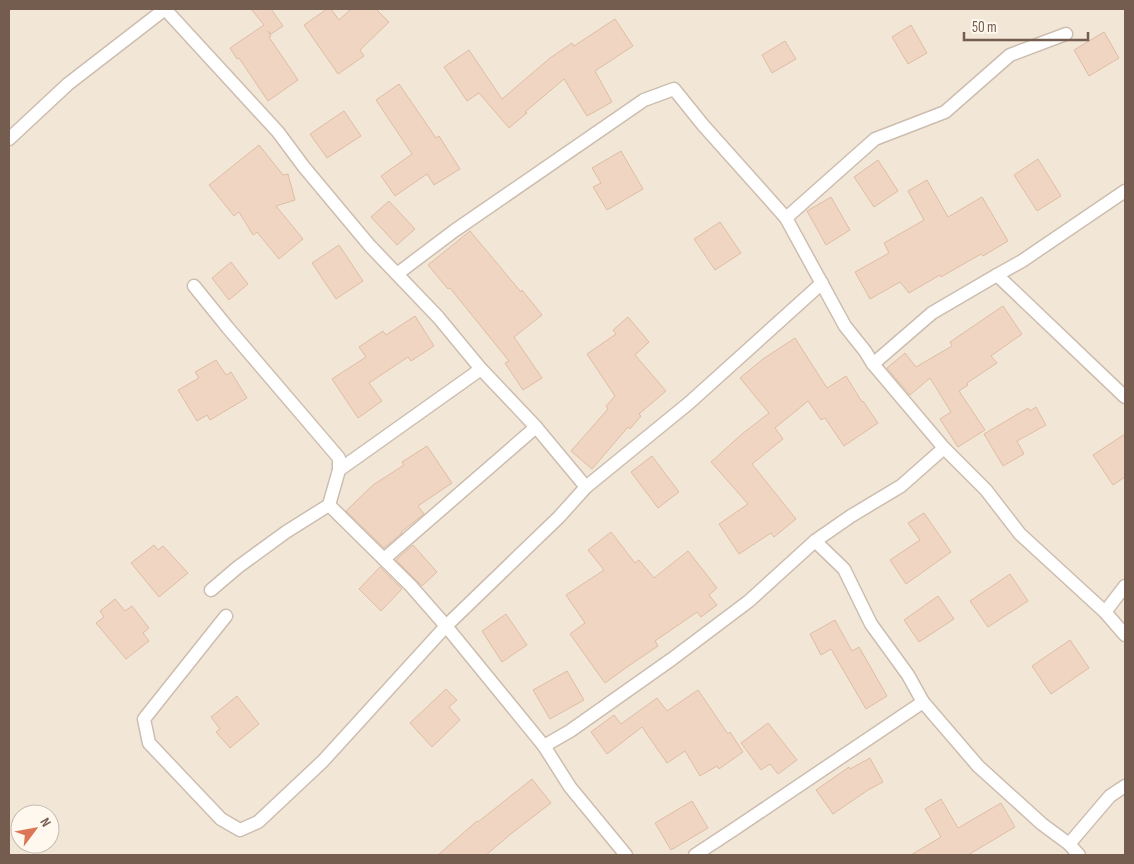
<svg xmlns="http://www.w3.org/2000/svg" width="1134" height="864" font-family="'Sofia Sans Condensed',sans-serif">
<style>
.residential{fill:#f2e7d7;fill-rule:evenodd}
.building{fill:#efd5c2;stroke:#e0bca3}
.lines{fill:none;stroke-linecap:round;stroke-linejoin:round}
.street-casing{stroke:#cdbdaf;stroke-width:15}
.street{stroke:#fff;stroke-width:12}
</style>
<rect width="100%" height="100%" fill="#fbf4e9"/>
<path class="residential" d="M9 9H1125V855H9ZM20 814H50V844H20Z"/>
<g class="building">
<polygon points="251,9 271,9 283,26 271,34 268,31 271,36 269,37 298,80 268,101 239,58 237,59 230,48 264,25"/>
<polygon points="327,9 331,9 339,20 351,9 376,9 389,22 360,50 364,56 338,74 304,25"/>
<polygon points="615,19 633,46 595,71 612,102 587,116 564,79 525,112 527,113 509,128 479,93 467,101 444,67 469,50 502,99 550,58 572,43 574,46"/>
<polygon points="911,25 927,53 908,64 892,37"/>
<polygon points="1104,32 1119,58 1089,76 1074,50"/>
<polygon points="785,41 796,59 772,73 762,55"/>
<polygon points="399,84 436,138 439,136 460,169 434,185 427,174 395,196 381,176 412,154 376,100"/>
<polygon points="344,111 361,136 327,158 310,134"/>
<polygon points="259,145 283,175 288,174 295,200 276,206 303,239 279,259 257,232 253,235 239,212 234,216 209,185"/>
<polygon points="621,151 643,189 607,210 593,187 601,183 592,168"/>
<polygon points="1038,159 1061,196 1037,211 1014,175"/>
<polygon points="878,160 898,191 874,207 854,177"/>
<polygon points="927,180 948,217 982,197 1008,241 983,256 981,254 941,277 940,275 909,293 900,282 870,299 855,272 889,253 884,243 924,220 908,191"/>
<polygon points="831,197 850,230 826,245 807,211"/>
<polygon points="389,201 415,229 397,245 371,217"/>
<polygon points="720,222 741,253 715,270 694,239"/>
<polygon points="470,231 521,292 522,290 542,315 514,337 542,378 523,390 505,363 509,361 450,288 448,289 428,265"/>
<polygon points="339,245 363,281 336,299 312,263"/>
<polygon points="231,262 248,284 229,300 212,278"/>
<polygon points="1003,306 1022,334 991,356 997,363 967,383 968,385 959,391 985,430 958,447 940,419 951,412 930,378 910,395 887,368 905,353 916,367 952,346 950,342"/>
<polygon points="415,316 434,346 411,361 408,357 369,383 382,401 358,418 332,379 366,357 359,347 383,331 386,335"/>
<polygon points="628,317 649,342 635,355 666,391 639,414 641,416 630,429 628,427 592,469 571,451 608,409 606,406 615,396 587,354 616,334 613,330"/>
<polygon points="795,338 827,388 846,376 862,402 863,401 878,423 844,446 825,418 821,420 808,401 775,428 783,439 752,464 796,519 774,537 771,533 739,554 719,524 748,504 711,462 742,434 769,413 740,378 763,359"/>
<polygon points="216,360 226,375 231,372 247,398 210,420 207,415 197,421 178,390 199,378 195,372"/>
<polygon points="1036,407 1046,425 1017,441 1024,454 1003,466 984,434 1028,408 1030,411"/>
<polygon points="1125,434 1125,477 1113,485 1093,455"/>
<polygon points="427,446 452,483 418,506 424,514 401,532 402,533 384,548 346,511 373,485 404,465 402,462"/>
<polygon points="652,456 679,492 658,508 631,472"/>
<polygon points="924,513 951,552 906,584 890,560 920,540 908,523"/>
<polygon points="611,532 635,563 639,560 654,578 688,551 717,588 709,595 717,605 701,617 697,612 655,641 658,646 627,667 605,683 570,634 585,623 566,595 604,570 588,550"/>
<polygon points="154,545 158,550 163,546 188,573 159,597 131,563"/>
<polygon points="413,545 437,572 422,586 396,560"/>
<polygon points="380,567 402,589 381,611 359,589"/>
<polygon points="1010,574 1028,601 988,627 970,601"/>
<polygon points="938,596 954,619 919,642 904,620"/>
<polygon points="115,599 125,611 132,606 149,628 143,633 149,641 126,659 96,623 104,617 100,611"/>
<polygon points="506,614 527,645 502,662 482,631"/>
<polygon points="835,620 852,651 859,647 887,696 866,709 831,649 821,655 810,634"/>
<polygon points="1070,640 1089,668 1051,694 1032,666"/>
<polygon points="567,671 584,700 550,719 533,690"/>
<polygon points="446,689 457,700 449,707 460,720 432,747 410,723"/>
<polygon points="698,690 728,734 730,732 743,752 719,769 717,766 700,776 685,751 667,763 642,727 607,754 591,732 614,715 621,724 657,698 667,711"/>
<polygon points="237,696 259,724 230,748 216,732 220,729 211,717"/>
<polygon points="768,723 797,760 778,774 770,764 761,770 741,743"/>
<polygon points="870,758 883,782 868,790 833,814 816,790 849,767 850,769"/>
<polygon points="532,779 551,803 512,833 486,855 438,855 477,821 478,822"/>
<polygon points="941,799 958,828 1001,803 1015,827 968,855 911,855 941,837 925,809"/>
<polygon points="692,801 708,828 671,850 655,823"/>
</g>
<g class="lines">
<g class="street-casing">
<g id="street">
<polyline points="165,9 278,132 304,167 370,246 438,317 481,369 536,427 586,487"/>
<polyline points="1066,34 1010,55 945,112 875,139 786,218 845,326 865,351 873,364 944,448 986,490 1020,534 1105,612 1125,635"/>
<polyline points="9,139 68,84 165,9"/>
<polyline points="1125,191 1022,261 997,275 1125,397"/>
<polyline points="397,274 454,231 644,100 674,89 703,125 786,218"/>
<polyline points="194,286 228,328 339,458 339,470 329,505"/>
<polyline points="873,364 932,313 997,275"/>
<polyline points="339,470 481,369"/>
<polyline points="815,541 851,516 901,486 944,448"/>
<polyline points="384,559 536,427"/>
<polyline points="211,590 238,567 286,532 329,505 411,586 446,626 544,746 570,787 626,855"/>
<polyline points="1105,612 1125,586"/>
<polyline points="226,616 144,719 149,743 221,819 240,830 258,822 323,761 446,626 559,517 586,487 689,403 822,283"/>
<polyline points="544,746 570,731 672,659 749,601 815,541 844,569 871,624 908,675 923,702 978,766 1042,824 1069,844 1079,855"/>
<polyline points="1069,844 1110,796 1125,786"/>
<polyline points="695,855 736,828 923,702"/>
</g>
</g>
<use href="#street" class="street"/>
</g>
<rect width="1134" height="864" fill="none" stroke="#745c4e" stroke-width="20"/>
<g transform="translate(35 829) rotate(58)"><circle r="24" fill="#fef8ef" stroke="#c7baaf"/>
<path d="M0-4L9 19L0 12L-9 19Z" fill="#dc7756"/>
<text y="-8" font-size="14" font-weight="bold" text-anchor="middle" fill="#745c4e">N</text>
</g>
<path d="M964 32v8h124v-8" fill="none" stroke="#745c4e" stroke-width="2.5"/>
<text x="972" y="32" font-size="15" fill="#745c4e" stroke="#fef8ef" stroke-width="4" paint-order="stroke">50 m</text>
</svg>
